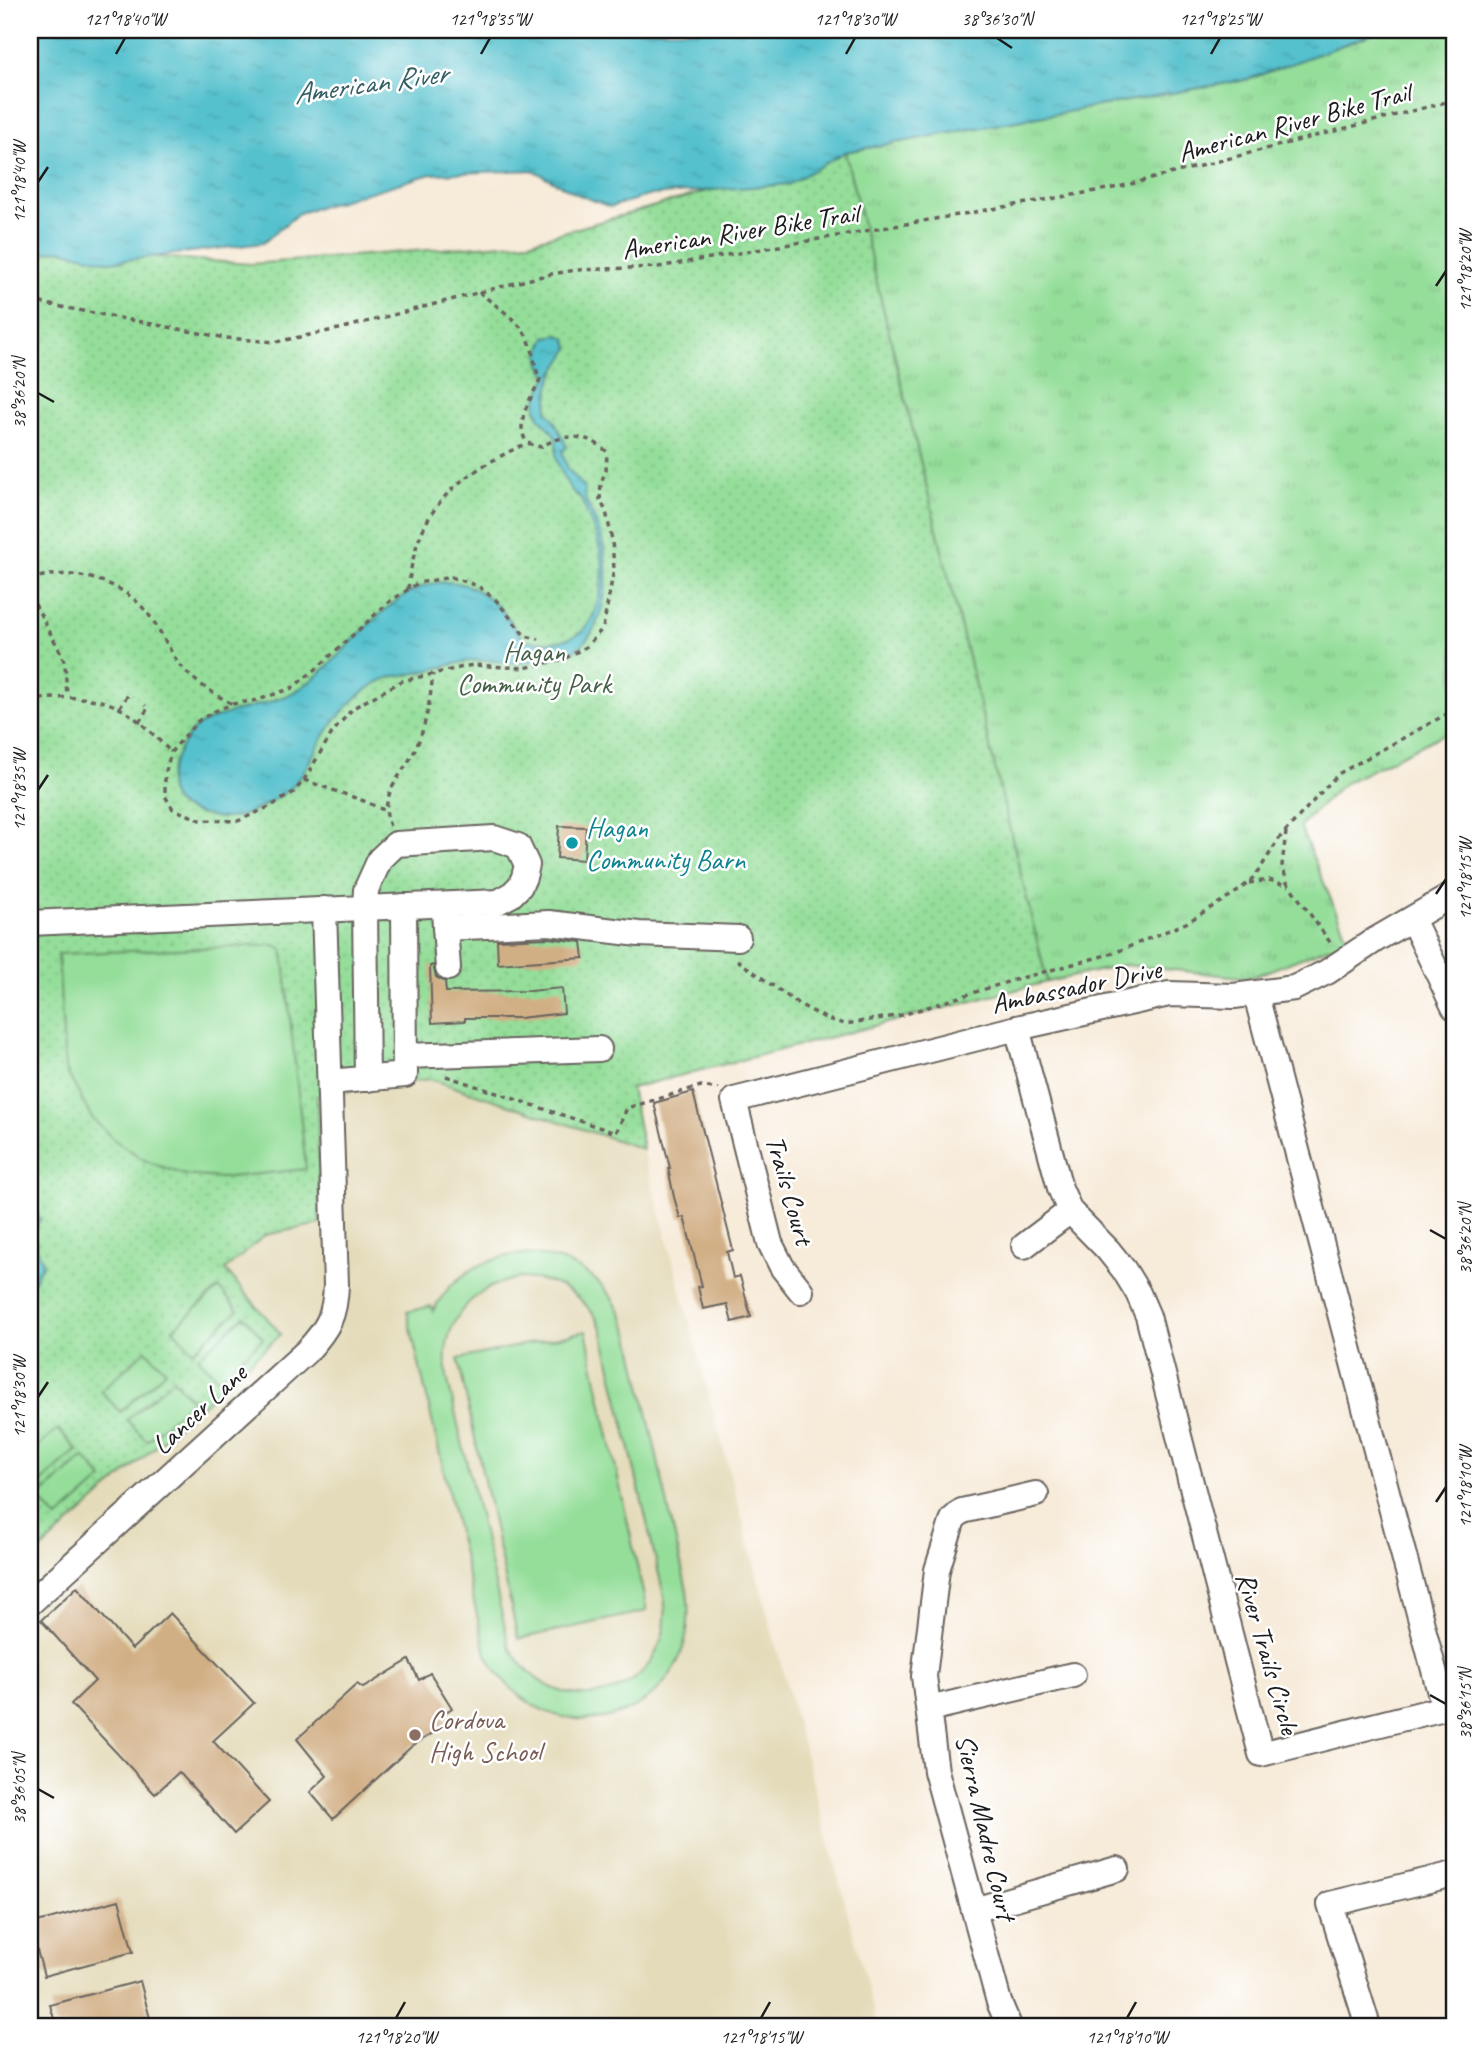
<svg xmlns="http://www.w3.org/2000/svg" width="1484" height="2056" font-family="Caveat,sans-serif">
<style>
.built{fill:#e4dbba}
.grass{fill:url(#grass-tufts);stroke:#587d5b;stroke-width:2}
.park{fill:url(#park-dots);stroke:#587d5b;stroke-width:2}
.pitch{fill:#94de9a;stroke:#587d5b;stroke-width:2;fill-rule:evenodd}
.water{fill:url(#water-ripples);stroke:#386e74;stroke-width:2}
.building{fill:#d1af85}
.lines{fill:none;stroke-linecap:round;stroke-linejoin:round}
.minor-casing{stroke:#69645e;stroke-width:28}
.path{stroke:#69645e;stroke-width:3.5;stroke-dasharray:5 5;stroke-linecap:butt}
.minor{stroke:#fff;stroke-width:24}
.ticks{fill:none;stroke:#1c1c1c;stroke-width:2.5}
.culture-dot{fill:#0f9aa8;stroke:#fff;stroke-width:2.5}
.education-dot{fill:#8d6e63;stroke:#fff;stroke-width:2.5}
.labels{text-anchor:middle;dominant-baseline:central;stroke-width:5;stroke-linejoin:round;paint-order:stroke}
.street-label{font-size:28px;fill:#1c1c1c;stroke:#fff}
.park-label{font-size:28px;fill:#466048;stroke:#fff}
.culture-label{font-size:28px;fill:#0d838f;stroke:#fff;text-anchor:start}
.education-label{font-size:28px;fill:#785e54;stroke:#fff;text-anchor:start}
.water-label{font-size:30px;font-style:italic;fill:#335e63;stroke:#fff}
.neatline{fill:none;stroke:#1c1c1c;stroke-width:2.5}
.ticks-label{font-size:18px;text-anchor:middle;fill:#1c1c1c}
</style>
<defs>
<pattern id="grass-tufts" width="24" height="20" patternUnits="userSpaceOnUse" patternTransform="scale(1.75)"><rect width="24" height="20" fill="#94de9a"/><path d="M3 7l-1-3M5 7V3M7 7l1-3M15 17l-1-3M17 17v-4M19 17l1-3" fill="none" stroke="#7fbe84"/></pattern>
<pattern id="park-dots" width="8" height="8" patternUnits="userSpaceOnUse" patternTransform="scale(1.75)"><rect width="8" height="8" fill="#94de9a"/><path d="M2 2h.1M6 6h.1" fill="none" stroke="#7fbe84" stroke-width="1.8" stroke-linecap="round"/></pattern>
<pattern id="water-ripples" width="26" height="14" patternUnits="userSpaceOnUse" patternTransform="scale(1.75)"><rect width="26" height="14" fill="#55c1cd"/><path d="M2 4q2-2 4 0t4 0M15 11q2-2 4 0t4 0" fill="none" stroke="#49a5af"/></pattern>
</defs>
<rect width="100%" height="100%" fill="#fff"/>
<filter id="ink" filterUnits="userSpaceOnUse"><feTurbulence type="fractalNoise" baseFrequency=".0143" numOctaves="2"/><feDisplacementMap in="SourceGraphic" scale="14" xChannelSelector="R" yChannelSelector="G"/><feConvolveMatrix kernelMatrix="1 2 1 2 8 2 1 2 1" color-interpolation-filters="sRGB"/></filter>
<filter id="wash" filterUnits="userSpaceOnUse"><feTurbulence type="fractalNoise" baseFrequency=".00686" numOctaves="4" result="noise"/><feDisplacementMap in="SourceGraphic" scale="28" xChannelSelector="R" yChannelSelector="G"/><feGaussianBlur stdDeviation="1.57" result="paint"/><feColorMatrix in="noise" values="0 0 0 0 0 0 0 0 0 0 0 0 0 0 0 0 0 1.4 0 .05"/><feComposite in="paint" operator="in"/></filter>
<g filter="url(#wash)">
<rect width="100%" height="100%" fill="#f7ebd9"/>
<polygon class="built" points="430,1079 643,1149 878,2026 30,2026 30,1443 265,1235 320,1224 317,1096"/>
<polygon class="grass" points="1377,30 1454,30 1454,729 1343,784 1300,826 1348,940 1250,978 1125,965 1047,982 845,152 1249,79 1367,36"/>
<polygon class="park" points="845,152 1047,982 631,1088 643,1149 430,1079 317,1096 320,1224 265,1235 225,1270 281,1334 30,1559 30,253 61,250 251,264 529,242"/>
<g class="pitch">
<polygon points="276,945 283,950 306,1169 220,1178 185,1175 146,1161 113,1139 91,1117 65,1068 58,954"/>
<path d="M519 1254C576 1255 613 1282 630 1336L687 1591C705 1721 547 1770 486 1654L407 1312 431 1306 433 1311C451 1277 482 1259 519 1254ZM521 1278C558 1279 586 1296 602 1329L664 1596C679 1696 556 1734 509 1645L447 1377C439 1325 469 1286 521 1278Z"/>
<polygon points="219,1288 238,1310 193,1351 173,1329"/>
<polygon points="244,1316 263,1338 218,1379 198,1357"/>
<polygon points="586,1331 647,1611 518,1639 458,1359"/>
<polygon points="146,1350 166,1371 120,1412 101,1391"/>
<polygon points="173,1379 192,1400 147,1441 127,1420"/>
<polygon points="58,1429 77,1450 32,1491 30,1489 30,1454"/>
<polygon points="84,1457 103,1479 57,1519 38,1498"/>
</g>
<g class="water">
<polygon points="30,30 1377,30 1367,36 1249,79 845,152 789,184 651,195 610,207 577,194 533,170 431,174 299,213 263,243 110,262 61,250 30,255"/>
<path d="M559 335 567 339 569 349 554 373 549 388 547 411 554 420 567 447 562 452 568 469 585 488C582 500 593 513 597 525 602 537 605 551 606 563 608 592 601 633 575 650 565 655 553 657 542 659 535 661 528 663 520 663 504 663 486 659 470 661 447 664 426 673 403 675 373 677 345 706 328 730 315 748 307 771 292 787 283 796 250 814 237 817 222 820 202 816 188 810 173 804 169 795 169 780 170 765 186 734 198 726 227 709 264 708 294 692 343 666 386 582 447 582 472 582 494 599 508 618 513 626 517 634 525 640 542 643 563 643 578 634 597 624 605 578 602 559 598 537 589 517 580 497 569 493 562 472 557 461 554 453 559 441 554 434 548 424 537 421 536 407 535 398 544 385 548 376 537 362 538 353 546 337Z"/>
<path d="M30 1211 41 1219C29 1232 37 1249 43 1263L33 1282 30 1283Z"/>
</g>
<g id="blocks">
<g class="building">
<polygon points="559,826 586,827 584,860 557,858"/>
<polygon points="548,938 582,942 584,958 498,964 497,940"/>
<polygon points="433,965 436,977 445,982 446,992 530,991 562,988 564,1013 519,1018 465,1018 465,1021 432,1023 430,966"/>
<polygon points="693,1092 733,1250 727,1252 733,1278 740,1276 751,1317 732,1322 727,1304 703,1309 698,1287 702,1286 684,1217 680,1218 674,1197 668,1168 670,1168 654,1103"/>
<polygon points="77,1587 132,1649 170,1613 254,1703 213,1741 269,1802 234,1834 179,1772 155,1794 71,1704 95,1681 41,1620"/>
<polygon points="409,1660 419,1680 430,1673 452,1708 442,1715 448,1724 412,1746 333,1819 310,1792 327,1776 297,1739 357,1684 363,1688"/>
<polygon points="119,1900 133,1952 44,1976 30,1924"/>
<polygon points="140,1981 152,2026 56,2026 50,2005"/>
</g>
</g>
</g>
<g filter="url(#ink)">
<use href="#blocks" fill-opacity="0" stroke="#69645e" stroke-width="2"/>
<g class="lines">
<g class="minor-casing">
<g id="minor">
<polyline points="444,912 448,968"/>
<polyline points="1412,919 1454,1007"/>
<polyline points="30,923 498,902 511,895 520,886 524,877 527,865 518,846 494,838 396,844 380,859 366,890 365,907 367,1079"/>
<polyline points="445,928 549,923 639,934 738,938"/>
<polyline points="1017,1028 1060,1188 1070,1211 1108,1250 1124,1270 1138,1293 1148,1316 1261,1754 1444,1708 1256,995"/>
<polyline points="405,1056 599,1049"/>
<polyline points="330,1082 405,1075 404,906"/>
<polyline points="1024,1246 1070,1211"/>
<polyline points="801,1291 782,1267 770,1243 734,1100 1017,1028 1169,994 1234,996 1294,988 1327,972 1375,940 1454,894"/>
<path d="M30 1603 308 1350C328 1328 335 1316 336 1285L324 909"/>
<polyline points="929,1709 1073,1675"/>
<polyline points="974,1910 1117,1869"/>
<polyline points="1009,2026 999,2002 936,1771 924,1676 937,1570 953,1519 962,1511 1036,1494"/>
<polyline points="1368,2026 1330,1904 1454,1874"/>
</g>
</g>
<g class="path">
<path d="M479 292C494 305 518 319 527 337 535 351 533 365 540 379 532 398 513 422 527 443L541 447C563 433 589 433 607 452L606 471 601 482 600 500 606 511 612 540 614 569 603 628 587 646 564 659 524 668 472 665 402 681 353 708 332 733 304 780 294 792 271 806 238 821 201 820 173 809 165 796V775L171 752 198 721 215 711 232 704 258 700 292 688 316 669 389 602 418 583 451 577 478 586 496 600 525 636 539 639"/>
<polyline points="30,301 226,338 275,342 339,329 546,275 576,270 658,267 1119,187 1454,100"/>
<path d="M30 579C70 567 122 579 148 614 161 630 168 649 180 665 194 682 213 693 232 704"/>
<path d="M408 589C417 506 455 477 527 443"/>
<polyline points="30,595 62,655 65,664 67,696"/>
<path d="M30 700C59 697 95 694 121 709 140 719 155 737 171 752"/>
<polyline points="119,708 128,695 132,697"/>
<polyline points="139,722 148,708 145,705"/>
<polyline points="304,780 364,801 386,811"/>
<path d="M390 826C377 795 403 775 415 750 426 726 430 701 433 674"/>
<polyline points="1286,832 1282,865 1287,882 1332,945"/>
<polyline points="1249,883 1269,880 1289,886"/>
<polyline points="737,960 797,1003 827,1019 845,1024 902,1015 1014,980 1114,953 1186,923 1240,890 1256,875 1281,836 1338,774 1454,710"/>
<polyline points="446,1076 616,1133 627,1108 701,1086 718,1089"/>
</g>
<use href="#minor" class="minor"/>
</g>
</g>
<path class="ticks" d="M997 38 1012 48M116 54 125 38M481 54 490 38M846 54 855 38M1211 54 1220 38M38 182 48 167M1436 286 1446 271M38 393 54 402M38 790 48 775M1436 894 1446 879M1430 1230 1446 1239M38 1397 48 1382M1436 1502 1446 1487M1430 1695 1446 1704M38 1789 54 1798M396 2018 405 2002M761 2018 770 2002M1127 2018 1136 2002"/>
<circle class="culture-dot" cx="572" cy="843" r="7"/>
<circle class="education-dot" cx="415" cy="1735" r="7"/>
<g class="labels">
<g class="street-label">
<text transform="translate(1294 122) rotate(-15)">American River Bike Trail</text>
<text transform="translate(740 231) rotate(-9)">American River Bike Trail</text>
<text transform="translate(1076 986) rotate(-12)">Ambassador Drive</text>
<text transform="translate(790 1190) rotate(74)">Trails Court</text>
<text transform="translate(199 1409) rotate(-43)">Lancer Lane</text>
<text transform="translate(1268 1653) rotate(74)">River Trails Circle</text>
<text transform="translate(986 1827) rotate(77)">Sierra Madre Court</text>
</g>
<g class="park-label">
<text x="534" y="651">Hagan<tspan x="534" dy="32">Community Park</tspan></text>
</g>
<g class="culture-label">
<text x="586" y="827">Hagan<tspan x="586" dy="32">Community Barn</tspan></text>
</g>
<g class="education-label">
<text x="429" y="1719">Cordova<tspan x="429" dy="32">High School</tspan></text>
</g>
<g class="water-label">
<text transform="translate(370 83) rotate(-8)">American River</text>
</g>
</g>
<rect width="1484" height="2056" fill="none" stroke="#fff" stroke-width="77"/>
<rect x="38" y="38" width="1408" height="1980" class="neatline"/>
<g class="ticks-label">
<text x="125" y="25">121°18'40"W</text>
<text x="490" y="25">121°18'35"W</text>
<text x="855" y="25">121°18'30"W</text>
<text x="997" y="25">38°36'30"N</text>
<text x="1220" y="25">121°18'25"W</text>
<text transform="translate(19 182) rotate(-90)" y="6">121°18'40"W</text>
<text transform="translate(1465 271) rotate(-90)" y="6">121°18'20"W</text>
<text transform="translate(19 393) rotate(-90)" y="6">38°36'20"N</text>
<text transform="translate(19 790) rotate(-90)" y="6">121°18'35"W</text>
<text transform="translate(1465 879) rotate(-90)" y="6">121°18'15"W</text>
<text transform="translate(1465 1239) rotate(-90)" y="6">38°36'20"N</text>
<text transform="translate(19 1397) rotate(-90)" y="6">121°18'30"W</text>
<text transform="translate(1465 1487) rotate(-90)" y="6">121°18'10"W</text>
<text transform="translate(1465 1704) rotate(-90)" y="6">38°36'15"N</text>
<text transform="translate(19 1789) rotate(-90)" y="6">38°36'05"N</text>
<text x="396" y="2043">121°18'20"W</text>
<text x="761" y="2043">121°18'15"W</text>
<text x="1127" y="2043">121°18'10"W</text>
</g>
</svg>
